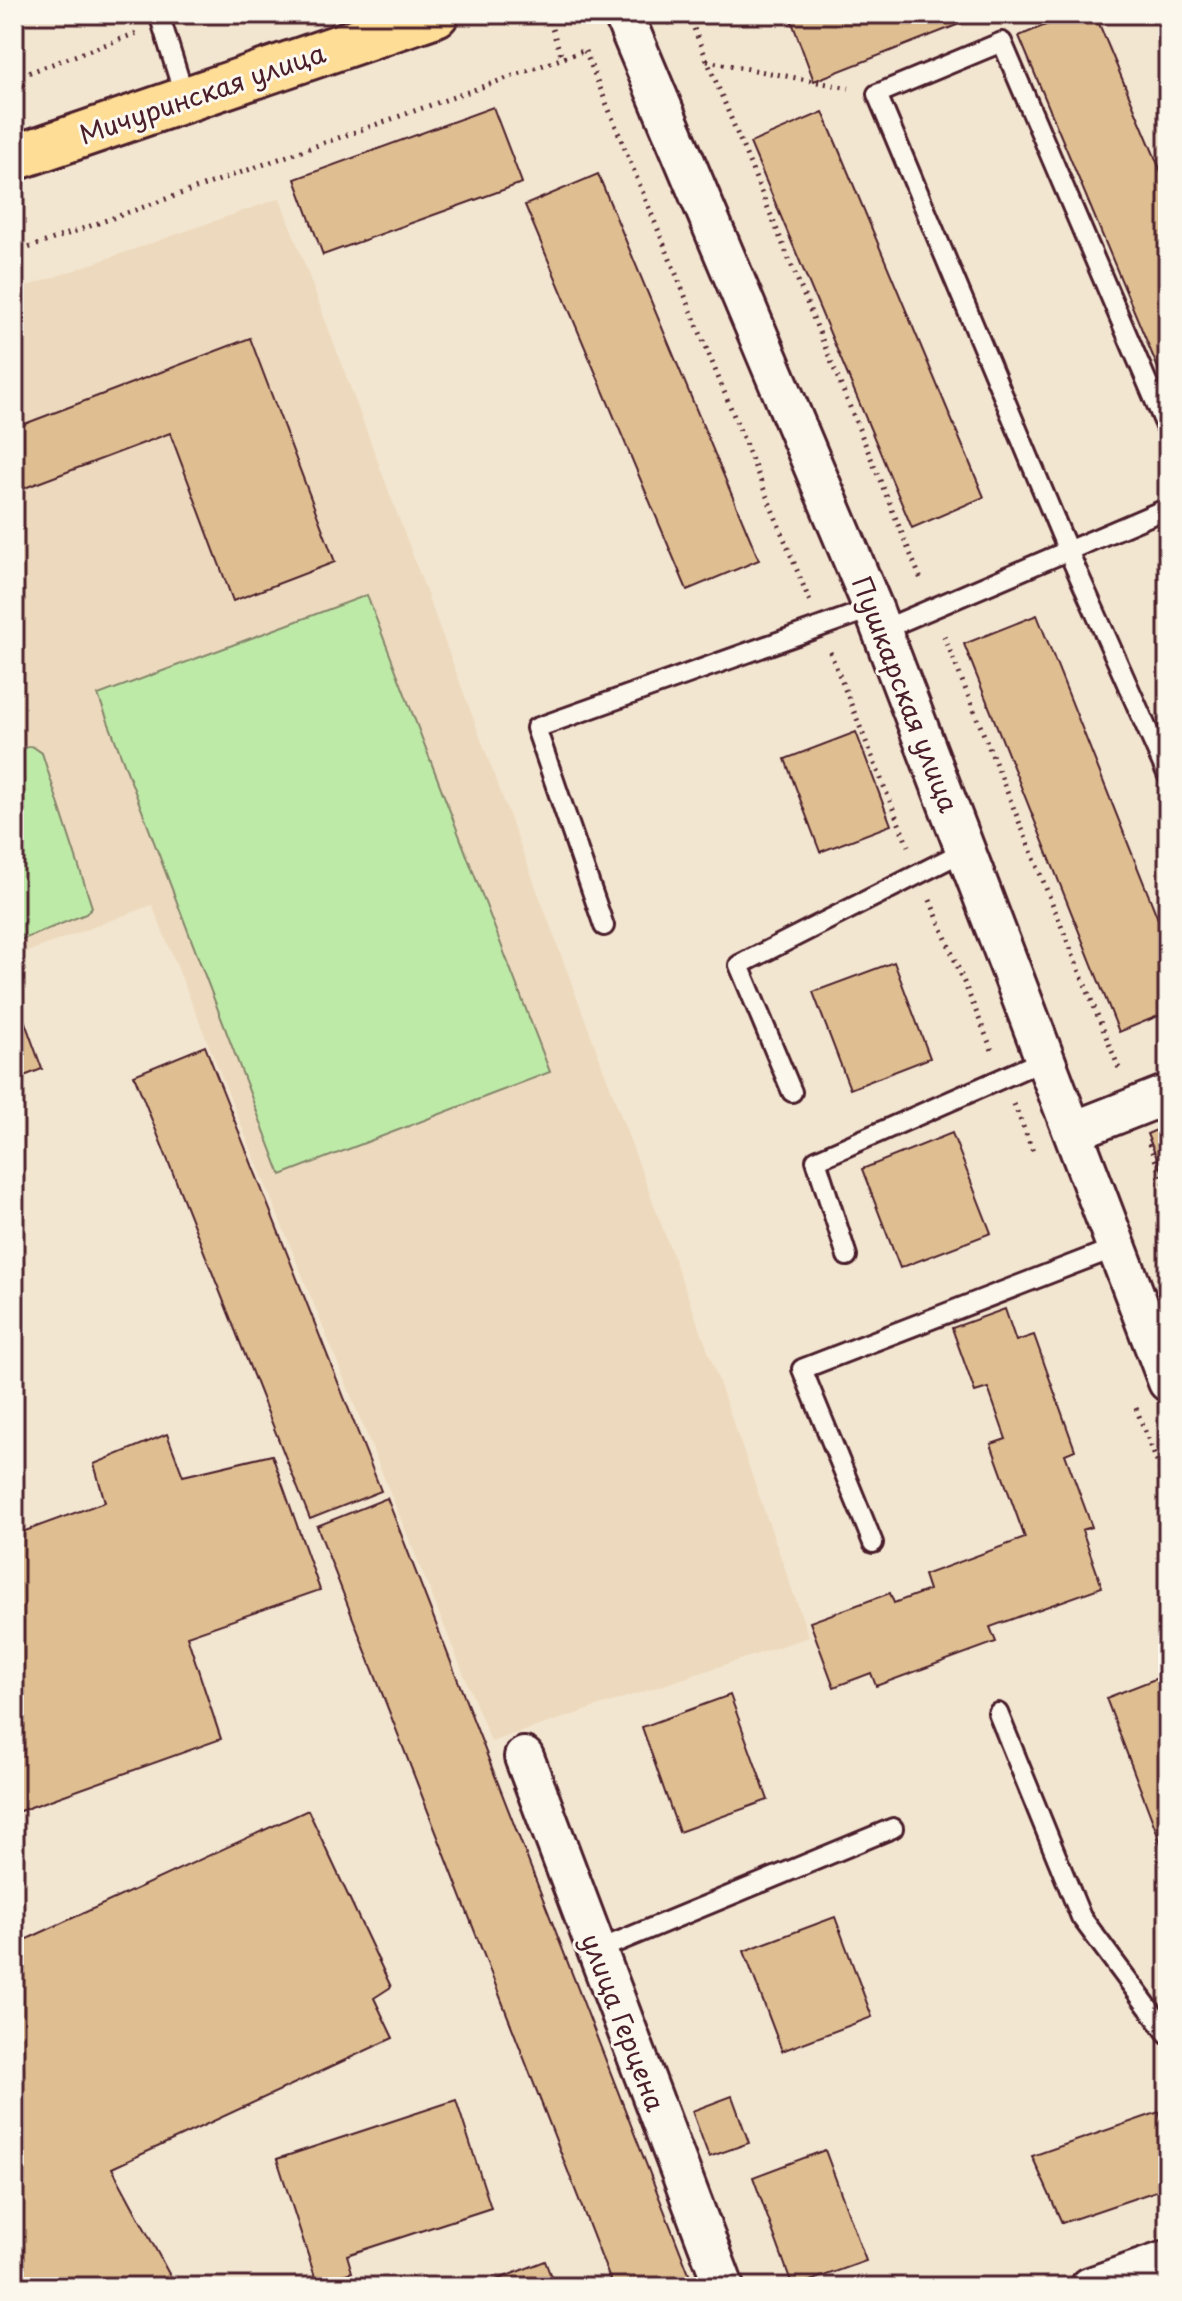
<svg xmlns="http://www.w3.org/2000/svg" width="1182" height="2301" font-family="'Playpen Sans',sans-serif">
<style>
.built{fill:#eddabe}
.garden{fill:#beeaa8;stroke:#84846a;stroke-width:2}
.building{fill:#dfbf92;stroke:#4a1f2b;stroke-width:2}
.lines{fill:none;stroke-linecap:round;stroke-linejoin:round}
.lane-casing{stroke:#4a1f2b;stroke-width:24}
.street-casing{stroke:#4a1f2b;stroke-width:44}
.primary-casing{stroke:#4a1f2b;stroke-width:50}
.path{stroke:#4a1f2b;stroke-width:5;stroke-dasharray:2 6;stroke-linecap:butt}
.lane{stroke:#fbf7ec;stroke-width:18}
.street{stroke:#fbf7ec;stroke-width:38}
.primary{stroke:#fedd96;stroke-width:44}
.labels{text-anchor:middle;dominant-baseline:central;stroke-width:6;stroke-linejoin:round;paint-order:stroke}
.street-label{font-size:26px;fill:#4a1f2b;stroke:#fbf7ec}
</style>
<rect width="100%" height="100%" fill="#f3e6d1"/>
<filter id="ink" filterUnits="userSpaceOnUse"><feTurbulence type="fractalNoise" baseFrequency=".0125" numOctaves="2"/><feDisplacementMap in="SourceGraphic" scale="16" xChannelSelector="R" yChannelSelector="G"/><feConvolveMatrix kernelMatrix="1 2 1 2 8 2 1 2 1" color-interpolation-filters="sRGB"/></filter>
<g filter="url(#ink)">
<polygon class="built" points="280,198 705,1342 809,1637 491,1742 152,905 14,957 14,291"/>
<g class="garden">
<polygon points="367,595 550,1072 281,1175 98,695"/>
<polygon points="32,746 42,753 92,907 86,914 18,941 14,938 14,751"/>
</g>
<g class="building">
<polygon points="789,14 985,14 814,81"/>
<polygon points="1072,14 1095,14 1168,188 1168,392 1019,36"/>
<polygon points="493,107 522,183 323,255 295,179"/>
<polygon points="823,112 984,497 912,528 750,143"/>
<polygon points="598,174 759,560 687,590 525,205"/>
<polygon points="250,338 335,562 233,601 170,433 14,492 14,428"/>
<polygon points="1037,615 1168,944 1168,1012 1119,1032 964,644"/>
<polygon points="856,732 891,825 820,852 785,759"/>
<polygon points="894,962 930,1058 850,1089 813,992"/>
<polygon points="14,992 42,1069 14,1080"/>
<polygon points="205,1046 381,1491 310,1519 134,1075"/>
<polygon points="1168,1125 1168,1185 1147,1134"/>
<polygon points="952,1133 991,1233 900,1268 862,1169"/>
<polygon points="1005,1309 1016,1341 1034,1335 1075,1450 1065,1454 1092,1527 1082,1530 1102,1587 990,1627 996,1642 876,1686 871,1673 834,1687 810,1622 890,1593 894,1603 929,1590 924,1575 1025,1538 991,1444 1006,1439 988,1388 975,1392 952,1328"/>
<polygon points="167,1434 183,1476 272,1455 320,1590 187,1636 221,1739 14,1813 14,1535 105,1502 94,1464"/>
<polygon points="387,1498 694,2287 613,2287 317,1526"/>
<polygon points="1168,1674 1168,1862 1106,1698"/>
<polygon points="730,1695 768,1800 679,1832 642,1727"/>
<polygon points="308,1810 391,1987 374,1998 393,2038 112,2168 176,2287 14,2287 14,1945"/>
<polygon points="835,1917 872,2017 782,2051 744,1951"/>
<polygon points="732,2096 749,2143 709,2157 692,2111"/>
<polygon points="456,2100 491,2208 347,2255 352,2272 317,2283 277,2159"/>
<polygon points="1159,2112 1168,2138 1168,2187 1062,2223 1032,2156"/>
<polygon points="825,2150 866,2261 793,2287 753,2177"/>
<polygon points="545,2261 555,2287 478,2287"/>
</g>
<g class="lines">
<g class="lane-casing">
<g id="lane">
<polyline points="159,14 185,98"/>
<polyline points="1168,431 1002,42 877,94 1068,551 1168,776"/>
<polyline points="882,630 1168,508"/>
<polyline points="604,926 536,728 873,608"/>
<polyline points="792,1092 739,965 966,850"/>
<polyline points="847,1256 816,1160 1046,1059"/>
<polyline points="873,1543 802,1369 1115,1248"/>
<polyline points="998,1713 1081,1917 1168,2034"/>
<polyline points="598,1950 893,1828"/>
</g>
</g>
<g class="street-casing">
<g id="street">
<polyline points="623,14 873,608 1168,1382"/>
<polyline points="1074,1131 1168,1094"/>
<polyline points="524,1757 724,2287"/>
<polyline points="1090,2287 1168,2260"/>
</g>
</g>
<g class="primary-casing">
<polyline id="primary" points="14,158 436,14"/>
</g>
<g class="path">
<polyline points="547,14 562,58"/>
<polyline points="688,14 922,582"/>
<polyline points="668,23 696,14"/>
<polyline points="585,51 810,602"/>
<polyline points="707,61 849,88"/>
<polyline points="14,78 137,33"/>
<polyline points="14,253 586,50"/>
<polyline points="944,636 1120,1071"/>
<polyline points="830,652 908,846"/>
<polyline points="930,900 992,1050"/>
<polyline points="1014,1104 1034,1154"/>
<polyline points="1149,1144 1168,1191"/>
<polyline points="1136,1408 1168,1490"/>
</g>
<use href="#lane" class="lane"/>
<use href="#street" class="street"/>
<use href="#primary" class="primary"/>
</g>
</g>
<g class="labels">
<g class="street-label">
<text transform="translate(202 93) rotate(-19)">Мичуринская улица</text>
<text transform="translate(906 694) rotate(69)">Пушкарская улица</text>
<text transform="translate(624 2022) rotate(69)">улица Герцена</text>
</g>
</g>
<rect width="1182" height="2301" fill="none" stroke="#fbf7ec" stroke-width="48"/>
<rect x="24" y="24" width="1134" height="2253" fill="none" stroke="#4a1f2b" stroke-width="3" filter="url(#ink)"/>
</svg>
